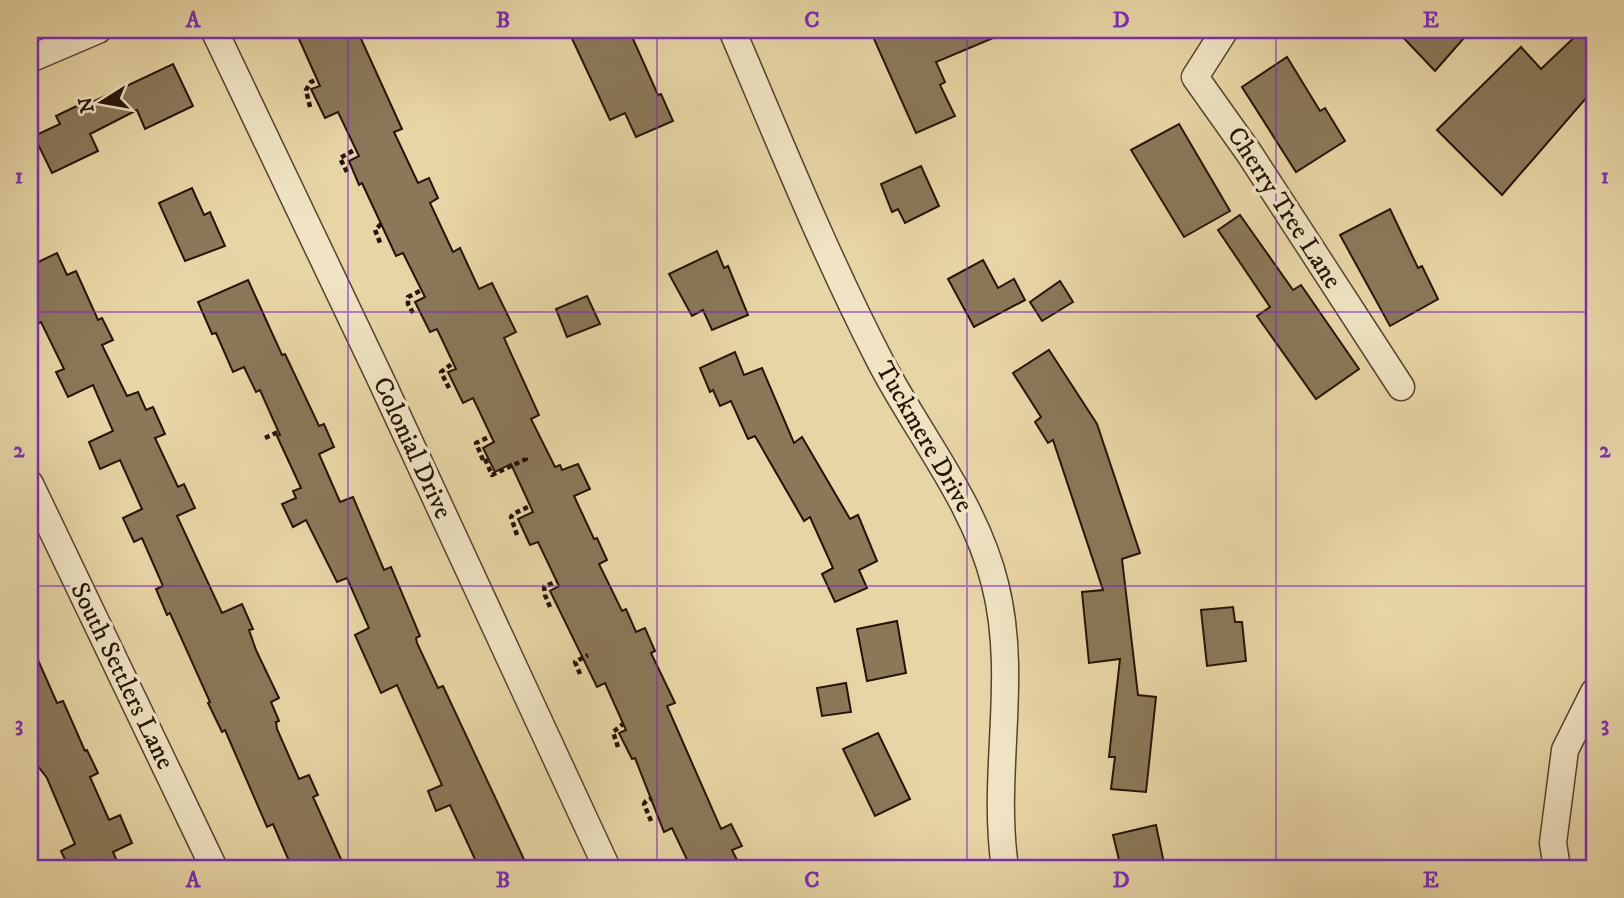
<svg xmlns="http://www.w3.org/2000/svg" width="1624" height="898" font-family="'IM FELL DW Pica',serif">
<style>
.building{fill:#8a7859;stroke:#251406;stroke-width:2}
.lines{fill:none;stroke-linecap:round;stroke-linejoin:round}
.street-casing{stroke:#56442e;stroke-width:29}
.path{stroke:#251406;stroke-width:4.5;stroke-dasharray:5 3.5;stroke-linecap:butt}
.street{stroke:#f0e4c4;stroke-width:26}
.grid{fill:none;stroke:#7b2cbf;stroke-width:2;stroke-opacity:0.55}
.labels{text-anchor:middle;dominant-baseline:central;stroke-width:7;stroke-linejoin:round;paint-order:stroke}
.street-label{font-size:26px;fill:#251406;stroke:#f0e4c4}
.neatline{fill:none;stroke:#7b2cbf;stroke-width:2.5}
.grid-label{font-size:23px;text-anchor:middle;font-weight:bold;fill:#7b2cbf}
</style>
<rect width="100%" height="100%" fill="#e8d5a5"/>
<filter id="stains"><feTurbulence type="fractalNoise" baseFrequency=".00286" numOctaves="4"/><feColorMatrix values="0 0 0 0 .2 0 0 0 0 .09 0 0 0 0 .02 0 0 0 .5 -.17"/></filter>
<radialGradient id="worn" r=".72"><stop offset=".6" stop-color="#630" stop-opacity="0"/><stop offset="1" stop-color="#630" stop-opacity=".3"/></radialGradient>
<g class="building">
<polygon points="295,30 357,30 402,129 394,132 418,183 429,178 438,198 430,203 453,252 460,248 479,289 492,283 516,332 504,338 539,415 531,419 555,467 560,465 562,470 578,464 590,489 574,496 594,539 597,538 607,560 599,564 622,611 626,609 636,632 645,628 655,651 651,653 675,703 667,706 721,829 731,824 742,846 732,850 741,868 691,868 672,828 664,832 635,758 632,759 619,733 626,730 605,683 597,687 550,591 559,586 538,542 530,545 518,519 533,512 511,464 495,472 483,448 494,442 473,398 463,403 448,372 456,369 437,329 430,332 415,302 425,297 403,253 396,256 362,183 359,185 349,161 359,156 338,112 325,118 311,89 320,86"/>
<polygon points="568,30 629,30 658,95 661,94 673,121 636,137 625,113 610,120"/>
<polygon points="870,30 1012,30 936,62 945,82 940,85 955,116 916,133"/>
<polygon points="1396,30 1471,30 1435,71"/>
<polygon points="1582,30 1594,30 1594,89 1502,195 1437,130 1521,47 1541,69"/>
<polygon points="1287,57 1320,111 1325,108 1345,141 1296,172 1242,87"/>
<polygon points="173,64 193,106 145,129 137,110 90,134 98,151 52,173 34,136 60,124 56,116 83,103 84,106"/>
<polygon points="1179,124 1230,211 1184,237 1131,150"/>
<polygon points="921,166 939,206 905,223 898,209 892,212 881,184"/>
<polygon points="192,188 204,215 210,212 225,246 185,261 159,203"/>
<polygon points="1390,209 1418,268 1422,266 1438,299 1390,326 1340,235"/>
<polygon points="1240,215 1293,290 1301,285 1359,369 1316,399 1257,316 1270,307 1218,230"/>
<polygon points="717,251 724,268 728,266 748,315 712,330 703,310 692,316 669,274"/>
<polygon points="57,253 67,275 76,271 98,320 102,318 113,340 102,345 127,396 138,392 146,410 153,407 165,434 155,438 178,487 184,484 195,508 177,516 222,613 242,604 253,629 249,630 256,650 279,698 271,702 279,721 276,722 277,729 299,779 309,775 318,795 313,797 345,868 292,868 273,824 267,827 225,730 222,732 208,703 210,702 170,613 167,615 156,589 163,586 142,538 134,542 123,518 142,509 120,460 100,469 89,442 113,431 93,385 68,397 56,372 64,369 41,322 30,327 30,266"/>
<polygon points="983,260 998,288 1014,279 1025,300 974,327 948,279"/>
<polygon points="248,280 282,355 285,354 319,426 324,424 334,447 319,454 340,502 353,497 384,570 391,567 420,636 416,638 417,643 438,688 443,686 528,868 479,868 450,805 436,811 428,791 442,785 397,685 381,693 355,635 369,628 347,578 337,582 306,520 293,527 282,504 296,498 293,491 301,488 277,436 280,435 260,390 256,392 244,367 233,372 216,333 212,334 198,302"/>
<polygon points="1060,281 1073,302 1042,321 1030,302"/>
<polygon points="587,296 600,324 567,337 556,309"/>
<polygon points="1049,350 1097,424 1140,553 1122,559 1138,695 1156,697 1146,792 1111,789 1115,757 1109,757 1120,659 1089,663 1082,592 1103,590 1053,440 1048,443 1035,422 1041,417 1013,373"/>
<polygon points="735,352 744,375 762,368 794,443 802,437 850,519 858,515 877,561 859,570 867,588 835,602 822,574 833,568 810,517 804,521 755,436 748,439 731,401 720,406 713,390 710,392 700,368"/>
<polygon points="1233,607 1235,622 1242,622 1246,661 1207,666 1201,610"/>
<polygon points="897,621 906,673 867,681 857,629"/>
<polygon points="30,642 57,703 63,701 85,751 87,750 98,773 90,777 109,820 120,815 132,843 113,852 120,868 69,868 61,851 75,844 47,778 30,756"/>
<polygon points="846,683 851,712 822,716 817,688"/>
<polygon points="878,733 910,799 875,816 843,749"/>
<polygon points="1156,825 1165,868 1121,868 1113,835"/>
</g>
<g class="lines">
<g class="street-casing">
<g id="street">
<polyline points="214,30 380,378 607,868"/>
<path d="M732 30C779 140 824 252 879 359 917 433 975 502 995 584 1019 678 991 773 1005 868"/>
<polyline points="1225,30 1195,77 1249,153 1401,387"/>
<polyline points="30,59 98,30"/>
<polyline points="30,484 214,868"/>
<polyline points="1557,868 1553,843 1565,750 1594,692"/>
</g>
</g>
<g class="path">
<polyline points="274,30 275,33"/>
<polyline points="310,107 306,90 311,82 317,79"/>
<polyline points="347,172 340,158 356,149"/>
<polyline points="381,224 375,230 381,245"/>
<polyline points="413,313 408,304 408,297 422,290"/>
<polyline points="449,388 441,372 453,363"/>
<polyline points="265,438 278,432"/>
<polyline points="485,459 492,475 526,459 525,457"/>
<polyline points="483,460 476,443 491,436"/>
<polyline points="517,535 511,517 513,514 530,506"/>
<polyline points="550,607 545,595 544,587 557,581"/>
<polyline points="580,674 575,662 588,655"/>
<polyline points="618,747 613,732 623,724"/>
<polyline points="651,821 644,804 646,801 652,798"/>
<polyline points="689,868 691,867"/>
</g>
<use href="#street" class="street"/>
</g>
<path class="grid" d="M348 30V868M657 30V868M967 30V868M1276 30V868M30 312H1594M30 586H1594"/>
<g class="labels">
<g class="street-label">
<text transform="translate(1284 208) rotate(57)">Cherry Tree Lane</text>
<text transform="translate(924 437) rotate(60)">Tuckmere Drive</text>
<text transform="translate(412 448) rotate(65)">Colonial Drive</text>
<text transform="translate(122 676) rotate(64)">South Settlers Lane</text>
</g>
</g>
<rect width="1624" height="898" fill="none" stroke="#e8d5a5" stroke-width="77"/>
<g transform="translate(102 102) rotate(259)" stroke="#f0e4c4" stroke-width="5" paint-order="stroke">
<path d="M0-5L12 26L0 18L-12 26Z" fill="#251406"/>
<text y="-10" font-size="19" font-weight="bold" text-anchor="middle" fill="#251406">N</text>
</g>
<rect x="38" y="38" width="1548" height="822" class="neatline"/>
<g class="grid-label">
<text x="193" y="27">A</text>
<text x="503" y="27">B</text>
<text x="812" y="27">C</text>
<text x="1121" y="27">D</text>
<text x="1431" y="27">E</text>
<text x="19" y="183">1</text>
<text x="1605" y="183">1</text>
<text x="19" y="457">2</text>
<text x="1605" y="457">2</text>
<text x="19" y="731">3</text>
<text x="1605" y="731">3</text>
<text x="193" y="887">A</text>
<text x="503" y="887">B</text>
<text x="812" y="887">C</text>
<text x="1121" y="887">D</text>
<text x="1431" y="887">E</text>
</g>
<rect width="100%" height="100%" filter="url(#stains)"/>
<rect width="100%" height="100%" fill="url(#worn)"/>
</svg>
